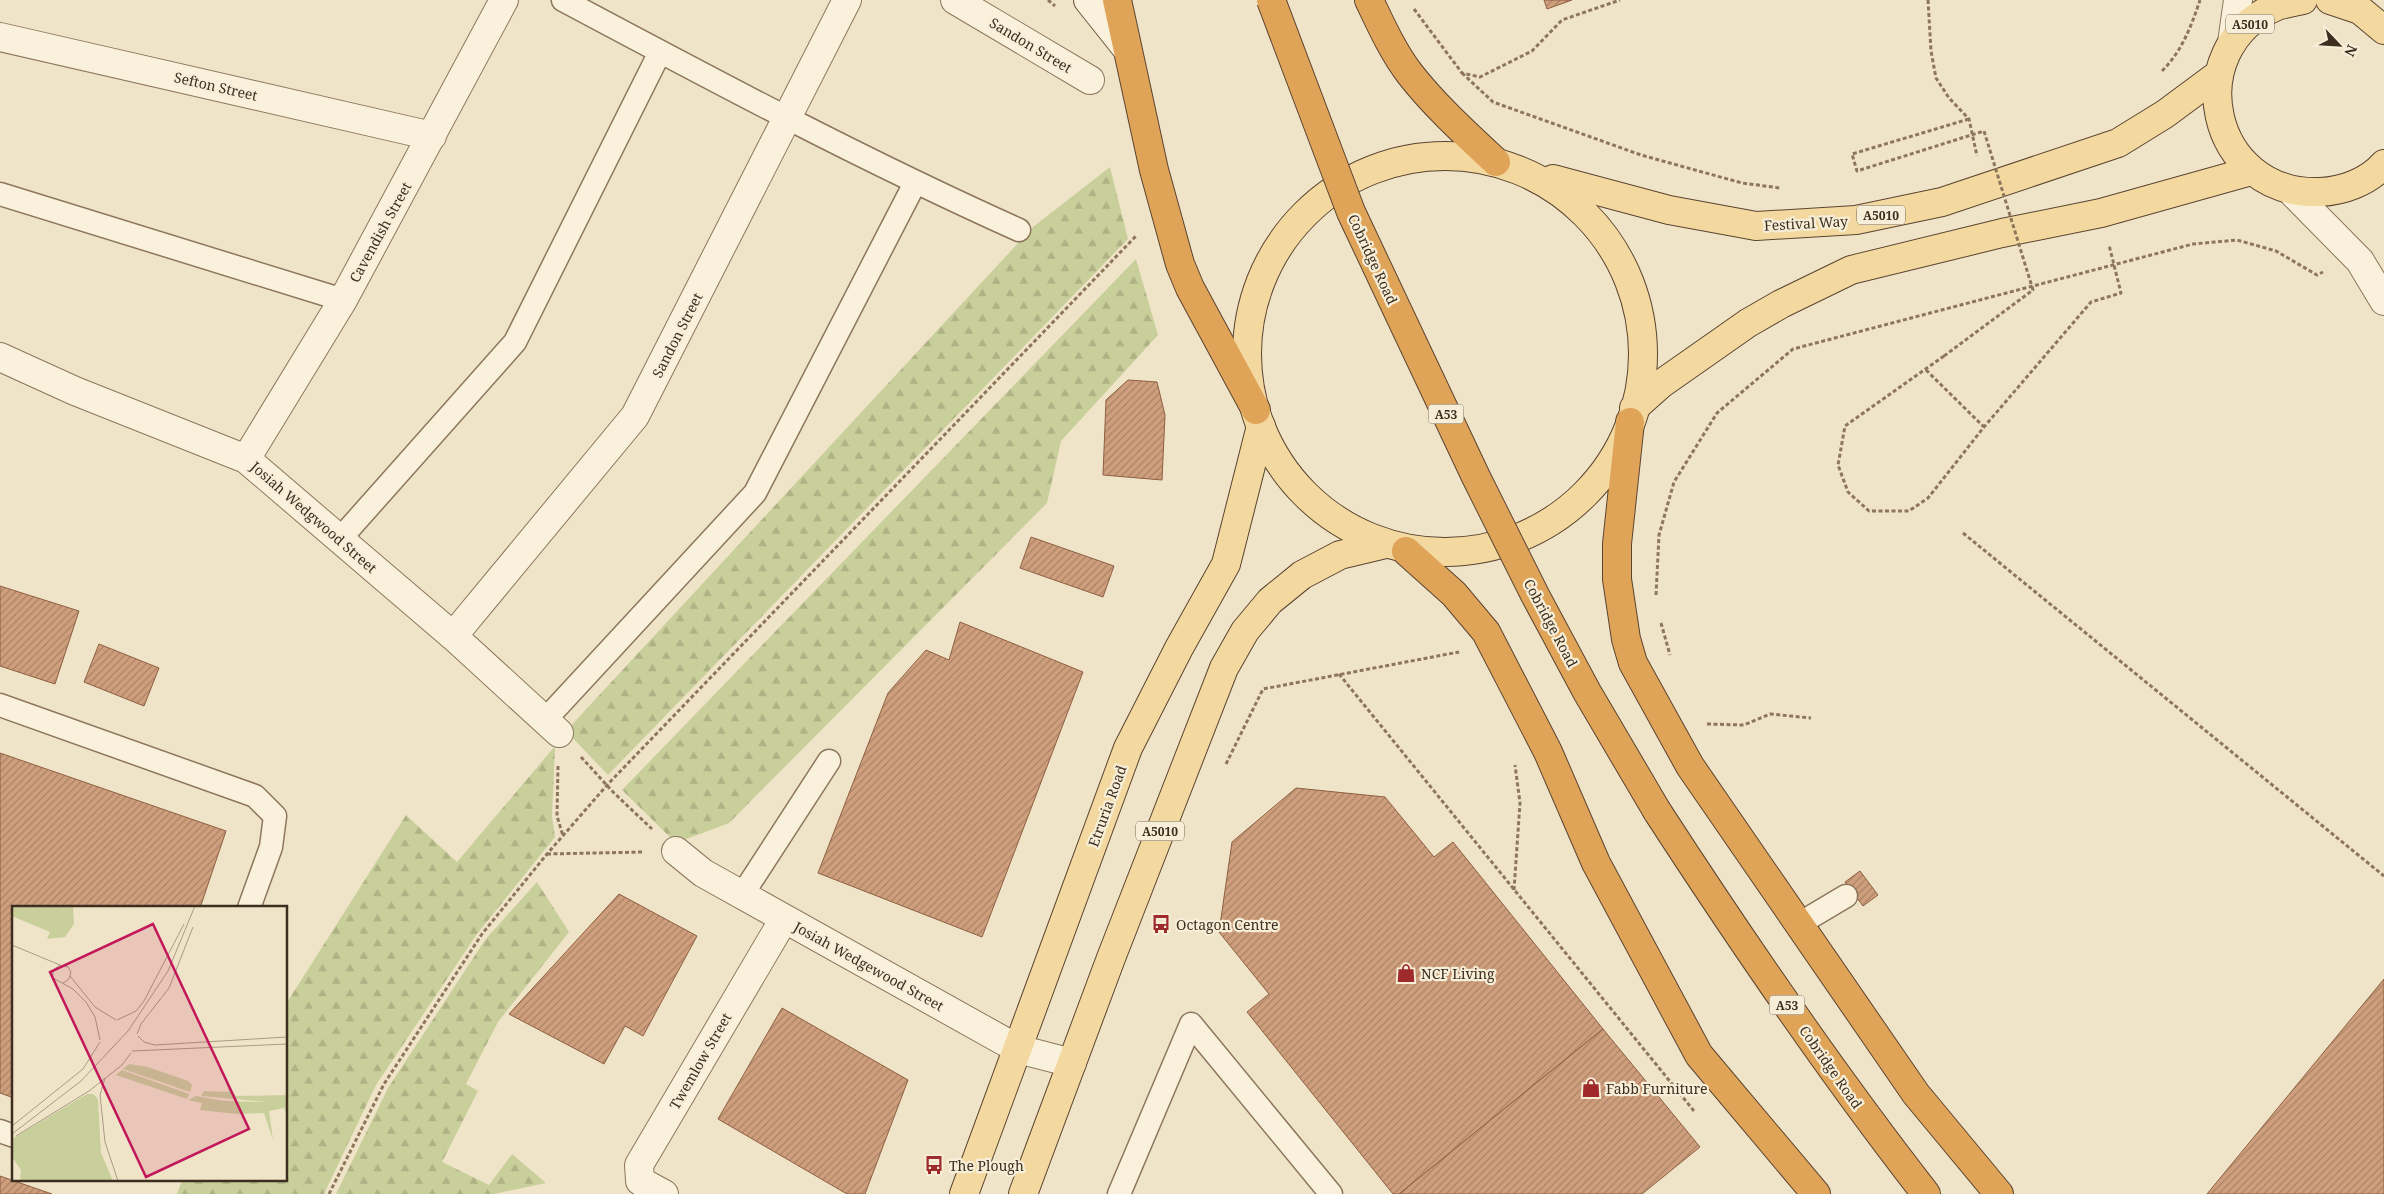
<svg xmlns="http://www.w3.org/2000/svg" width="2384" height="1194" font-family="'Noto Serif',serif">
<style>
.forest{fill:url(#forest-firs)}
.building{fill:url(#building-hatch);stroke:#8d5f41}
.lines{fill:none;stroke-linecap:round;stroke-linejoin:round}
.lane-casing{stroke:#8d765c;stroke-width:25}
.street-casing{stroke:#8d765c;stroke-width:30}
.secondary-casing{stroke:#6f573f;stroke-width:30}
.primary-casing{stroke:#5b4430;stroke-width:30}
.highway-casing{stroke:#5b4430;stroke-width:30}
.path{stroke:#8d765c;stroke-width:3;stroke-dasharray:4 2.5;stroke-linecap:butt}
.lane{stroke:#faf1dc;stroke-width:22}
.street{stroke:#faf1dc;stroke-width:28}
.secondary{stroke:#faf1dc;stroke-width:28}
.primary{stroke:#f3d9a0;stroke-width:28}
.highway{stroke:#e0a458;stroke-width:28}
.highway-bridge-casing{stroke:#5b4430;stroke-width:30;stroke-linecap:butt}
.path-bridge{stroke:#8d765c;stroke-width:3;stroke-dasharray:4 2.5;stroke-linecap:butt}
.highway-bridge{stroke:#e0a458;stroke-width:28}
.labels{text-anchor:middle;dominant-baseline:central;stroke-width:4.5;stroke-linejoin:round;paint-order:stroke}
.shield{fill:#f7eed8;stroke:#756857;stroke-width:1}
.shield-label{font-size:12px;font-weight:bold;fill:#3d2e20}
.street-label{font-size:14px;fill:#3d2e20;stroke:#f7eed8}
.poi-label{font-size:14px;fill:#3d2e20;stroke:#f7eed8;text-anchor:start}
.inset-road{fill:none;stroke:#a89b85;stroke-width:1}
.view{fill:#c2185b;fill-opacity:0.15;stroke:#c2185b;stroke-width:2.5}
.inset-edge{fill:none;stroke:#3d2e20;stroke-width:2.5}
</style>
<defs>
<pattern id="forest-firs" width="22" height="20" patternUnits="userSpaceOnUse" patternTransform="scale(1.25)"><rect width="22" height="20" fill="#c9cf9b"/><path d="M5 1l3.5 6h-7zM16 11l3.5 6h-7z" fill="#aeb285"/></pattern>
<pattern id="building-hatch" width="6" height="6" patternUnits="userSpaceOnUse" patternTransform="scale(1.25)"><rect width="6" height="6" fill="#cf9f7d"/><path d="M-1 1l2-2M0 6l6-6M5 7l2-2" fill="none" stroke="#a98266"/></pattern>
</defs>
<rect width="100%" height="100%" fill="#f0e4c8"/>
<g class="forest">
<polygon points="1110,167 1128,239 608,775 566,731 1033,227"/>
<polygon points="1136,259 1158,335 1061,441 1047,503 729,823 676,843 622,790"/>
<polygon points="555,746 552,816 555,837 477,934 376,1085 324,1194 177,1194 182,1180 286,1180 286,1004 406,815 457,862"/>
<polygon points="537,882 569,932 498,1022 466,1084 478,1091 442,1162 489,1185 512,1154 546,1183 494,1194 336,1194 388,1088 485,940"/>
</g>
<g class="building">
<polygon points="1544,0 1572,0 1547,9"/>
<polygon points="1128,380 1157,382 1165,415 1162,480 1103,475 1106,400"/>
<polygon points="1031,537 1114,566 1103,597 1020,568"/>
<polygon points="0,586 79,611 55,684 0,666"/>
<polygon points="960,622 1083,672 982,937 818,873 888,693 926,650 949,660"/>
<polygon points="99,644 159,668 144,706 84,682"/>
<polygon points="0,753 226,831 200,908 14,908 14,1098 0,1093"/>
<polygon points="1296,788 1385,797 1434,857 1453,842 1603,1029 1399,1194 1393,1194 1247,1012 1269,994 1219,932 1232,842"/>
<polygon points="1860,871 1878,895 1863,906 1845,882"/>
<polygon points="619,894 697,936 643,1036 625,1026 604,1064 509,1014"/>
<polygon points="2384,979 2384,1194 2207,1194"/>
<polygon points="782,1008 908,1080 865,1194 847,1194 718,1119"/>
<polygon points="1603,1029 1700,1147 1642,1194 1399,1194"/>
<polygon points="0,1176 52,1194 0,1194"/>
</g>
<g class="lines">
<g class="lane-casing">
<g id="lane">
<path d="M563 0C713 80 863 160 1019 230"/>
<polyline points="0,194 343,300"/>
<polyline points="340,539 515,342 660,52"/>
<polyline points="0,705 255,796 275,816 271,847 249,908"/>
<polyline points="545,720 755,493 915,183"/>
<polyline points="742,895 829,761"/>
<polyline points="1799,924 1846,896"/>
<polyline points="0,1131 14,1136"/>
<polyline points="1119,1194 1191,1024 1331,1194"/>
</g>
</g>
<g class="street-casing">
<g id="street">
<polyline points="955,0 1090,80"/>
<polyline points="0,37 432,136"/>
<polyline points="2232,43 2238,0"/>
<polyline points="2291,191 2360,261 2384,301"/>
<polyline points="0,357 75,391 246,459 453,636 559,733"/>
<polyline points="246,459 343,300 504,0"/>
<polyline points="453,636 635,416 847,0"/>
<polyline points="676,851 703,873 1018,1049 1072,1063"/>
<polyline points="664,1194 640,1181 639,1165 784,919"/>
</g>
</g>
<g class="secondary-casing">
<polyline id="secondary" points="1088,0 1127,49"/>
</g>
<g class="primary-casing">
<g id="primary">
<path d="M2303 0C2295 2 2285 3 2277 6 2178 48 2209 196 2320 192 2343 191 2368 182 2384 164"/>
<polyline points="2330,0 2360,10 2384,30"/>
<circle cx="1445" cy="354" r="198"/>
<polyline points="1553,179 1669,210 1756,226 1856,220 1942,202 2118,143 2165,114 2219,74"/>
<polyline points="1634,408 1661,384 1748,323 1781,304 1851,270 2002,233 2101,213 2251,171"/>
<polyline points="964,1194 1128,748 1179,648 1226,564 1261,426"/>
<polyline points="1023,1194 1111,958 1224,668 1245,631 1270,601 1302,575 1340,555 1386,544"/>
</g>
</g>
<g class="highway-casing">
<g id="highway">
<polyline points="1117,0 1154,170 1180,264 1190,288 1256,410"/>
<path d="M1369 0C1381 25 1393 52 1410 74 1435 106 1466 134 1496 162"/>
<polyline points="1630,422 1617,544 1617,579 1626,639 1633,663 1690,766 1916,1094 1999,1194"/>
<polyline points="1406,551 1454,594 1486,632 1548,752 1596,863 1699,1055 1816,1194"/>
<path d="M1657 811C1742 942 1830 1071 1926 1194"/>
</g>
</g>
<g class="path">
<polyline points="1048,0 1055,6"/>
<polyline points="1928,0 1931,51 1936,78 1949,98 1969,119 1977,156"/>
<polyline points="1414,9 1462,73 1480,77 1532,51 1562,20 1620,0"/>
<path d="M2162 71C2182 51 2191 27 2200 0"/>
<polyline points="1462,73 1493,102 1641,155 1742,183 1780,188"/>
<polyline points="1944,356 1845,426 1838,465 1848,492 1869,511 1909,511 1928,498 1984,427 2091,302 2121,293 2109,245"/>
<polyline points="1926,370 1984,427"/>
<polyline points="1963,533 2384,876"/>
<polyline points="1656,595 1659,535 1674,482 1717,413 1793,349 2193,244 2237,240 2276,251 2317,275 2323,272"/>
<polyline points="1661,623 1670,655"/>
<polyline points="1339,674 1694,1111"/>
<polyline points="1707,724 1744,725 1770,714 1811,718"/>
<polyline points="581,757 614,793 652,829"/>
<polyline points="1226,764 1263,689 1459,652"/>
<polyline points="558,766 557,816 563,836"/>
<polyline points="547,854 643,852"/>
<polyline points="1514,890 1520,803 1515,765"/>
<polyline points="329,1194 384,1084 482,934 547,854 608,784 1136,236"/>
</g>
<use href="#lane" class="lane"/>
<use href="#street" class="street"/>
<use href="#secondary" class="secondary"/>
<use href="#primary" class="primary"/>
<use href="#highway" class="highway"/>
<g class="highway-bridge-casing">
<polyline id="highway-bridge" points="1271,0 1351,212 1476,477 1535,595 1587,692 1657,811"/>
</g>
<polyline class="path-bridge" points="1944,356 2033,290 1984,131 1857,171 1852,154 1969,119"/>
<use href="#highway-bridge" class="highway-bridge"/>
</g>
<defs>
<g id="bus-bare" transform="scale(1.5)"><path d="M-5-6H5V4H4V6H2V4H-2V6H-4V4H-5ZM-3.5-4V0h7V-4ZM-3.5 1.2v1.5H-2V1.2ZM2 1.2v1.5H3.5V1.2Z" fill="#9e2a2b" stroke="#f7eed8" stroke-width="2.5" paint-order="stroke"/></g>
<g id="shop-bare" transform="scale(1.5)"><path d="M-5-2.5h2.3a2.7 3.5 0 0 1 5.4 0H5L5.5 6h-11ZM-1.5-2.5h3a1.5 2.3 0 0 0-3 0Z" fill="#9e2a2b" stroke="#f7eed8" stroke-width="2.5" paint-order="stroke"/></g>
</defs>
<g fill-rule="evenodd">
<use href="#bus-bare" x="1161" y="924"/>
<use href="#shop-bare" x="1406" y="973"/>
<use href="#shop-bare" x="1591" y="1088"/>
<use href="#bus-bare" x="934" y="1165"/>
</g>
<g class="labels">
<g class="shield">
<rect x="2226" y="14.5" width="48" height="19" rx="4"/>
<rect x="1857" y="205.5" width="48" height="19" rx="4"/>
<rect x="1428.5" y="404.5" width="35" height="19" rx="4"/>
<rect x="1136" y="821.5" width="48" height="19" rx="4"/>
<rect x="1769.5" y="995.5" width="35" height="19" rx="4"/>
</g>
<g class="shield-label">
<text x="2250" y="24">A5010</text>
<text x="1881" y="215">A5010</text>
<text x="1446" y="414">A53</text>
<text x="1160" y="831">A5010</text>
<text x="1787" y="1005">A53</text>
</g>
<g class="street-label">
<text transform="translate(1031 45) rotate(31)">Sandon Street</text>
<text transform="translate(216 86) rotate(13)">Sefton Street</text>
<text transform="translate(1806 223) rotate(-3)">Festival Way</text>
<text transform="translate(380 232) rotate(-61)">Cavendish Street</text>
<text transform="translate(1373 259) rotate(65)">Cobridge Road</text>
<text transform="translate(677 335) rotate(-63)">Sandon Street</text>
<text transform="translate(314 517) rotate(41)">Josiah Wedgwood Street</text>
<text transform="translate(1551 623) rotate(62)">Cobridge Road</text>
<text transform="translate(1107 806) rotate(-70)">Etruria Road</text>
<text transform="translate(869 966) rotate(29)">Josiah Wedgewood Street</text>
<text transform="translate(700 1061) rotate(-60)">Twemlow Street</text>
<text transform="translate(1831 1067) rotate(55)">Cobridge Road</text>
</g>
<g class="poi-label">
<text x="1176" y="924">Octagon Centre</text>
<text x="1421" y="973">NCF Living</text>
<text x="1606" y="1088">Fabb Furniture</text>
<text x="949" y="1165">The Plough</text>
</g>
</g>
<g transform="translate(12 906)">
<rect width="275" height="275" fill="#f0e4c8"/>
<path d="M2 0H61L62 18 53 31 35 33 38 26 2 11ZM75 188H81L86 193 89 247 101 275H8L9 264 0 251V233Z" fill="#c9cf9b"/>
<path d="M0 0H39L56 4 57 19 46 30 26 11H0ZM117 158 136 161 176 175 180 179 178 186 111 163ZM110 164 177 188 175 193 104 169ZM214 177 224 190 275 189V209L272 202 257 205 261 234 252 207 226 208 188 204 190 197 176 194 184 190 213 195 256 196 189 190 192 185 217 186Z" fill="#c9cf9b"/>
<path class="inset-road" d="M0 39 48 59M58 70 83 101 104 114M51 77 57 73 59 66 56 61 48 59 41 64V72L61 83 74 96 83 111 88 134M105 114 124 105 132 95 172 18M125 128 129 118 157 82 181 21M126 130 132 136 143 139 275 131M120 145 275 138M93 172 88 189 93 236 106 275M0 220 71 163 88 136M0 228 69 175 116 125 156 65 183 0M4 230 77 185 110 159 119 147"/>
<path class="view" d="M141 18 237 223 134 271 38 66Z"/>
<rect width="275" height="275" class="inset-edge"/>
</g>
<g transform="translate(2339 45) rotate(115)" stroke="#f7eed8" stroke-width="4" paint-order="stroke">
<path d="M0-4L9 19L0 12L-9 19Z" fill="#3d2e20"/>
<text y="-8" font-size="14" font-weight="bold" text-anchor="middle" fill="#3d2e20">N</text>
</g>
</svg>
